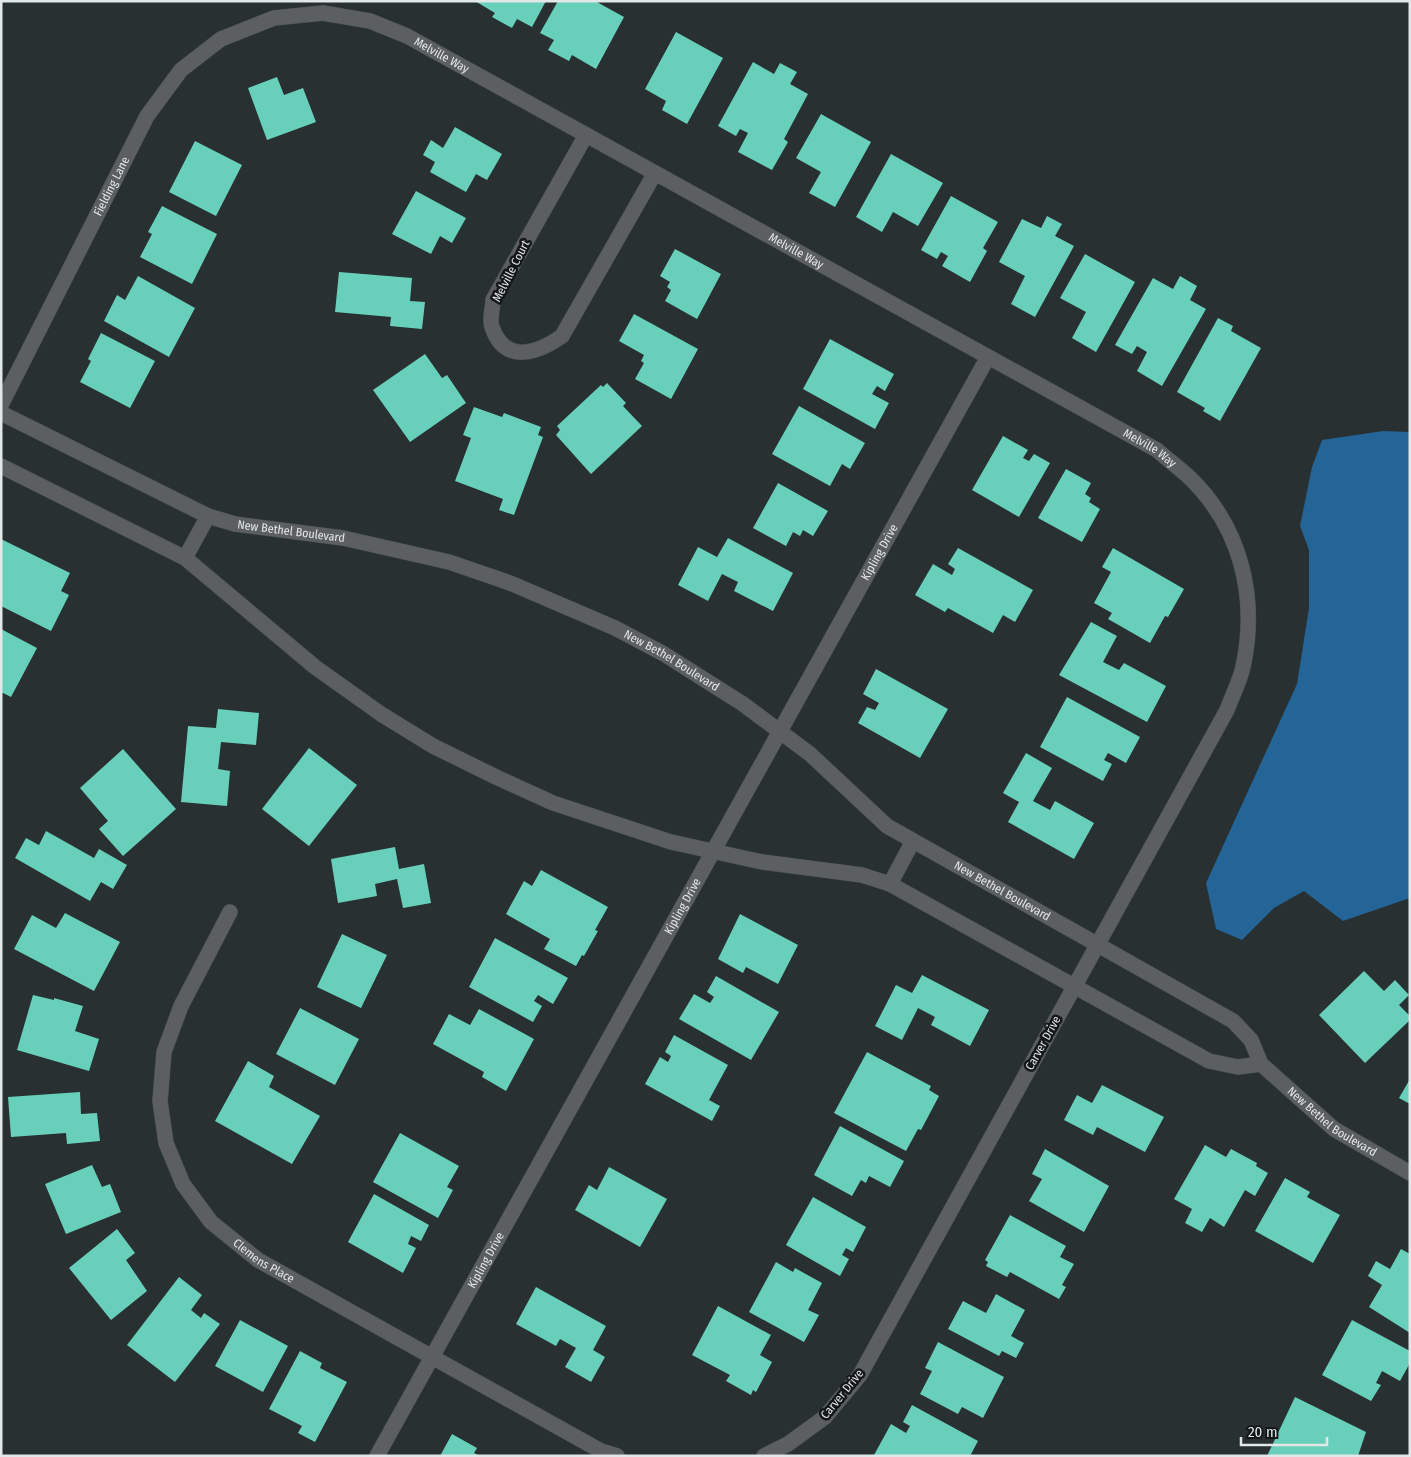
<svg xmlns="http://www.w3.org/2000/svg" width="1411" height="1457" font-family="'Fira Sans Condensed',sans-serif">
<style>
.water{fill:#246496}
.building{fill:#68d0ba}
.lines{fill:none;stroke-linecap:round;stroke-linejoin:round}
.lane-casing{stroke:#464d4e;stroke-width:16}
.street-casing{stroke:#464d4e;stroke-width:16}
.lane{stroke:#5c5f60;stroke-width:15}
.street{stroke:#5c5f60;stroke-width:15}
.labels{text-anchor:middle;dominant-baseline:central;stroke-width:5;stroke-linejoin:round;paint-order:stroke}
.street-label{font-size:12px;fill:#e2e7e7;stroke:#141718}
</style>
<rect width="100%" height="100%" fill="#283031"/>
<polygon class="water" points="1383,431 1410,432 1410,898 1343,921 1304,891 1274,908 1242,940 1216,929 1206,883 1297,684 1309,608 1309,550 1300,526 1312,467 1322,440"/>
<g class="building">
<polygon points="475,1 546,1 532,27 517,19 512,28 492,17 495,13"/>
<polygon points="558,1 595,1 624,17 596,69 572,55 569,61 548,50 554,40 540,33"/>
<polygon points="676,32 723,58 687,124 662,110 666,101 645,89"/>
<polygon points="753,62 774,74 780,63 797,72 790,84 808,94 784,139 788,142 772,170 738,152 748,133 740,129 736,136 718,126"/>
<polygon points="277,77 284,95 303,88 316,122 267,140 248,88"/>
<polygon points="821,114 871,142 835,207 809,193 821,172 796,158"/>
<polygon points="455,127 502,154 487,180 476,174 466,192 430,172 435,162 423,155 431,140 443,148"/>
<polygon points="195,141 242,165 216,216 169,192"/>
<polygon points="891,154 943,183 918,226 893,212 882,232 856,217"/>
<polygon points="416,191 466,218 452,243 440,236 431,254 392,234"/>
<polygon points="951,196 998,222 983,248 987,251 970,282 942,266 948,256 941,252 937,259 921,250"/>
<polygon points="162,206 217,234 192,284 140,257 152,234 148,232"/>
<polygon points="1047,216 1062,224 1055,236 1074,246 1035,317 1011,304 1025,276 999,262 1022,219 1041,228"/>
<polygon points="675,249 721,274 697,319 665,301 671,290 667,287 670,282 660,276"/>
<polygon points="1085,254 1135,282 1096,352 1072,338 1086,312 1060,298"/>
<polygon points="339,272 412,278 410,301 425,302 422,329 390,326 391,317 335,312"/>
<polygon points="138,276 195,308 169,357 104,321 117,295 125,300"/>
<polygon points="1180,276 1197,286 1190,300 1206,309 1162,386 1137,371 1147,352 1137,346 1132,354 1115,345 1153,278 1173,289"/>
<polygon points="634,314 698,349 671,399 635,379 644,363 641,361 644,355 619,341"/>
<polygon points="1218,318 1233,326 1231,331 1261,348 1220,421 1203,411 1205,408 1177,392"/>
<polygon points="101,333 155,361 130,408 80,382 91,361 88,359"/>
<polygon points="830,339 894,374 885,391 877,386 872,394 889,403 875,429 803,389"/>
<polygon points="425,354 442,378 447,375 466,403 410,442 373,390"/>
<polygon points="607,383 626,403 623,406 642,426 591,474 556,435 560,430 557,426 601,385 603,387"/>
<polygon points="799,406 865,443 850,469 842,464 830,486 772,454"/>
<polygon points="474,407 502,417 504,413 541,427 538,435 543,437 514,515 499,510 503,499 455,481 471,438 463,435"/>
<polygon points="1003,436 1028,450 1023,458 1029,461 1034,454 1050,463 1019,517 972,490"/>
<polygon points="1066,469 1091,483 1085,494 1091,498 1089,502 1100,509 1082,542 1038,518"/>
<polygon points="778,483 828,511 813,536 803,530 800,536 793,532 786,546 753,528"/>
<polygon points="728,538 793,573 773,611 734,591 738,582 722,574 708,601 678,585 698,547 717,557"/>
<polygon points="1,539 70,573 61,591 69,595 51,631 1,606"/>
<polygon points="958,548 1033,590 1015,622 1003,615 993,633 948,608 945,612 915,595 933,564 952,575 955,569 948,564"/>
<polygon points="1113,548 1184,589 1168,617 1165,616 1150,643 1108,619 1112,613 1094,603 1111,572 1102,567"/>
<polygon points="1091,622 1117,636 1103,662 1119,670 1124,663 1166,686 1147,722 1059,675"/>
<polygon points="1,629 37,648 11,697 1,692"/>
<polygon points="876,669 948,709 920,758 858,723 867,707 875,710 879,703 863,694"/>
<polygon points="1067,697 1140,737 1126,763 1108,753 1104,760 1112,764 1103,781 1040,747"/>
<polygon points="218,709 259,713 256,745 221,742 218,769 230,771 227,806 181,802 188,726 216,728"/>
<polygon points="309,748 357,785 309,846 262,809"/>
<polygon points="123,749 176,809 123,856 99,829 108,821 80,788"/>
<polygon points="1026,753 1052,768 1033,801 1050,810 1055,801 1094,823 1074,859 1008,822 1019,802 1003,793"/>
<polygon points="46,831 94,858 99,849 127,865 113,889 101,882 90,901 15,858 26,838 39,845"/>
<polygon points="395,847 399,869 424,864 431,903 403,908 397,879 375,884 377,896 338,903 331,859"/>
<polygon points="541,870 608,907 595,930 598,931 584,956 582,955 576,966 544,949 550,939 506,914 524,881 532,886"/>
<polygon points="65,913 120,942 94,991 14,949 32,915 56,928"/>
<polygon points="740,914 798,945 778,984 746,967 743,973 718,959"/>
<polygon points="342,934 387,955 361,1008 317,987"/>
<polygon points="495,938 568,978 553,1004 538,995 534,1001 542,1006 533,1022 469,987"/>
<polygon points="1364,971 1384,991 1395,980 1409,995 1399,1005 1410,1016 1410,1020 1365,1063 1319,1015"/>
<polygon points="922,975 989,1010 970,1046 931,1025 935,1017 918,1008 902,1040 875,1026 896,985 912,993"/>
<polygon points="716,976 779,1012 751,1060 679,1019 694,994 710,1003 714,997 707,992"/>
<polygon points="33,995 54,1000 54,998 83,1006 75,1031 99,1039 89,1071 17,1050"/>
<polygon points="300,1008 359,1039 335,1085 276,1054"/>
<polygon points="479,1009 534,1039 506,1091 482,1077 484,1072 433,1044 449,1014 470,1025"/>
<polygon points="674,1035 728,1065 709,1100 720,1106 712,1121 645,1084 660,1057 668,1062 671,1056 665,1052"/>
<polygon points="867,1052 931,1086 929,1090 939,1096 921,1130 918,1129 906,1151 834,1113"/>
<polygon points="248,1061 274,1076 269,1087 320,1116 292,1164 215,1121"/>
<polygon points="1410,1079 1410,1104 1399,1098"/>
<polygon points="1102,1085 1164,1117 1145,1152 1097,1127 1093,1135 1064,1120 1077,1095 1092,1103"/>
<polygon points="80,1092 81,1114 97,1113 100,1141 67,1144 66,1133 11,1137 8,1097"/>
<polygon points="840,1126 904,1161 890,1187 869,1176 866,1183 861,1180 852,1196 814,1175"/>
<polygon points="400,1133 459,1166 447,1187 453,1190 438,1218 373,1182"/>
<polygon points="1205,1145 1226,1157 1231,1149 1257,1163 1256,1166 1268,1173 1255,1196 1245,1190 1224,1227 1210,1218 1202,1232 1185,1223 1192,1209 1174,1199"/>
<polygon points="1045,1149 1109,1186 1084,1232 1029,1201 1042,1179 1032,1174"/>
<polygon points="92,1165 102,1187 110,1184 121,1212 66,1234 45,1184"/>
<polygon points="609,1167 667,1199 640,1247 575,1210 589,1185 597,1190"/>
<polygon points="1285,1178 1310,1192 1307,1197 1340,1215 1313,1263 1255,1231"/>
<polygon points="374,1194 429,1225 421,1241 411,1236 408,1244 416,1248 403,1273 348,1242"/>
<polygon points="813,1197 866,1227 853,1252 846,1248 842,1255 849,1259 840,1276 786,1245"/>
<polygon points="1010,1215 1066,1246 1060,1257 1074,1264 1062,1285 1066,1287 1059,1299 1010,1272 1007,1277 986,1266 988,1262 985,1260"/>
<polygon points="117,1229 135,1253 126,1260 147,1291 111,1320 69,1268"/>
<polygon points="1401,1249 1410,1254 1410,1333 1369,1307 1382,1285 1368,1276 1376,1261 1390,1269"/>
<polygon points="776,1262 793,1272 795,1268 822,1283 808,1310 819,1315 804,1342 749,1312"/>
<polygon points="179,1277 202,1295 191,1310 201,1318 204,1313 220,1324 175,1382 127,1345"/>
<polygon points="536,1287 606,1326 593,1350 605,1357 591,1382 565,1367 576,1348 560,1339 556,1346 516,1324"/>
<polygon points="996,1294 1025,1310 1011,1336 1024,1343 1016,1358 1002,1351 999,1356 948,1329 963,1301 986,1313"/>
<polygon points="718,1306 771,1335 760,1355 772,1362 756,1392 753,1390 751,1395 726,1381 730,1375 692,1355"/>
<polygon points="240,1320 288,1346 263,1392 215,1366"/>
<polygon points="1352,1320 1410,1351 1410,1363 1400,1381 1382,1371 1376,1383 1381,1385 1371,1401 1322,1375"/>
<polygon points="938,1342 1004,1377 983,1418 962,1407 958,1414 920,1394 932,1371 925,1368"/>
<polygon points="300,1351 322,1363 320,1368 347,1382 315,1442 298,1433 302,1426 269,1409"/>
<polygon points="1295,1397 1366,1432 1358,1456 1267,1456"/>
<polygon points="912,1405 978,1441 970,1456 874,1455 891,1424 906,1433 910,1426 903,1422"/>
<polygon points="452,1434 477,1448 474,1453 480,1456 440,1456"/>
</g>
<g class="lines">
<g class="lane-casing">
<g id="lane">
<polyline points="185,558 208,516"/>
<polyline points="890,884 913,841"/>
</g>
</g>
<g class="street-casing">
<g id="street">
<path d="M586 135 493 300C493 308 489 320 492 327 505 365 538 353 562 336L655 173"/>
<path id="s1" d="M1 405 147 116 181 70 221 39 274 18 323 13 370 21 407 36 1157 450C1167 459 1179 468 1189 477 1241 527 1258 597 1243 667 1240 681 1232 696 1227 710L860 1375 825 1417 788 1444 764 1456"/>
<path id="s2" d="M1 413 208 516 235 524 343 538 449 562 510 583 615 628 664 654 743 704 810 754 887 826 1233 1021 1251 1040 1261 1064 1334 1129 1410 1173"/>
<polyline points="1,466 185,558 315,667 381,714 433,746 496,777 553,803 671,842 762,862 862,875 890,884 1209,1061 1238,1067 1261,1064"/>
<path id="s3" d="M230 912 181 1006 164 1052 160 1101 166 1143 183 1184 211 1222 258 1260 601 1451 617 1456"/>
<path id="s4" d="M377 1456 988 357"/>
</g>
</g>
<use href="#lane" class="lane"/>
<use href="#street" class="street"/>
</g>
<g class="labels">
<g class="street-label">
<text stroke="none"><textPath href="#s1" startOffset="665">Melville Way</textPath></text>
<text stroke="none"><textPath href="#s1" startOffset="245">Fielding Lane</textPath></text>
<text stroke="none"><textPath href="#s1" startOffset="1070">Melville Way</textPath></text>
<text transform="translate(511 271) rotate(-63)">Melville Court</text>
<text stroke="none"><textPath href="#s1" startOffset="1475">Melville Way</textPath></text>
<text stroke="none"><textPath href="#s2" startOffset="316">New Bethel Boulevard</textPath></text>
<text stroke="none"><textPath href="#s4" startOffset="1034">Kipling Drive</textPath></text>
<text stroke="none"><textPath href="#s2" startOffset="721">New Bethel Boulevard</textPath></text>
<text stroke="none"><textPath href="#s2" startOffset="1126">New Bethel Boulevard</textPath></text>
<text stroke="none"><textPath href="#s4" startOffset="629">Kipling Drive</textPath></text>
<text transform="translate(1043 1043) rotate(-61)">Carver Drive</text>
<text stroke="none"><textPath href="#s2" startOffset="1535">New Bethel Boulevard</textPath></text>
<text stroke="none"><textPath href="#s3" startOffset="404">Clemens Place</textPath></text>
<text stroke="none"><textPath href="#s4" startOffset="224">Kipling Drive</textPath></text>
<text transform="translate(842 1394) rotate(-51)">Carver Drive</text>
</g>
</g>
<rect width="1411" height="1457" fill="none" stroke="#e2e7e7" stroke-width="5"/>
<path d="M1241 1437v8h86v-8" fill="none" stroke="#e2e7e7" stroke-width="2.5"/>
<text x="1248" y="1437" font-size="15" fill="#e2e7e7" stroke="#141718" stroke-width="4" paint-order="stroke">20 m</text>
</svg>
